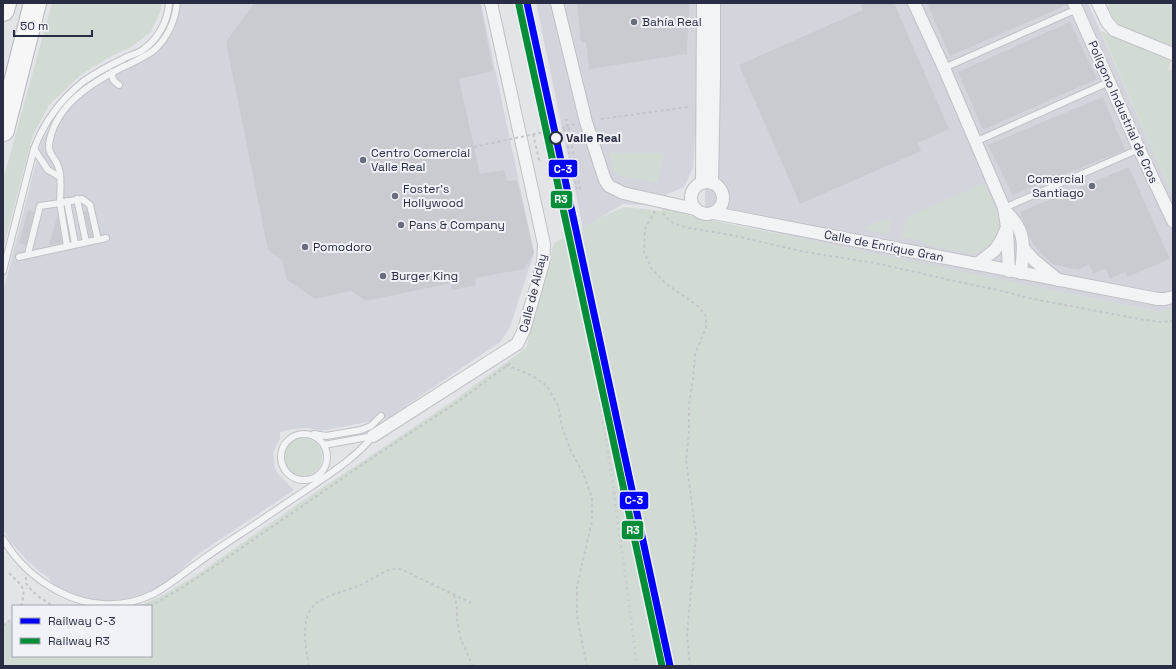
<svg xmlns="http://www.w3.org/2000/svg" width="1176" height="669" font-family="'Space Grotesk',sans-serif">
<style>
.built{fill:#d3d5dd}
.green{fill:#d1dbd3}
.building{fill:#cacbd0}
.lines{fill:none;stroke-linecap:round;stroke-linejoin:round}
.lane-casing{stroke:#c0c1c6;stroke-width:8}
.street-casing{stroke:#c0c1c6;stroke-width:14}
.highway-casing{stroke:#b5b7bd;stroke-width:24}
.path{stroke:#c4c5cb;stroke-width:2;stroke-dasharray:3 3;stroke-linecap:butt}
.lane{stroke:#f2f3f5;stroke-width:6}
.street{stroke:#f2f3f5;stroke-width:12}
.highway{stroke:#f6f6f7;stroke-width:22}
.rail{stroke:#cbccd0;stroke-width:3;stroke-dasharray:2 4;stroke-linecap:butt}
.path-bridge{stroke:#c4c5cb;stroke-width:2;stroke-dasharray:3 3;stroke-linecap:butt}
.rail-1-casing{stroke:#f1f2f7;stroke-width:10}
.rail-2-casing{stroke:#f1f2f7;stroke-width:10}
.rail-1{stroke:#00f;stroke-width:7}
.rail-2{stroke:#028d38;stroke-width:7}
.poi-dot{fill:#696d7d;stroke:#f1f2f7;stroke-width:1.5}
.stop-dot{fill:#f1f2f7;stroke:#282d43;stroke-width:2}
.labels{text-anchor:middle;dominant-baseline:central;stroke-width:4;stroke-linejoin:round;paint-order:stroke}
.poi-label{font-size:12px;fill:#282d43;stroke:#f1f2f7;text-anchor:start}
.street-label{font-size:12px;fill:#282d43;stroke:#f1f2f7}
.stop-label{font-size:12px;font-weight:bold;fill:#282d43;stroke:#f1f2f7;text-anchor:start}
.line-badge{stroke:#f1f2f7;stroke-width:1.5}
.badge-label{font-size:11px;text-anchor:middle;font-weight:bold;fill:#fff}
</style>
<rect width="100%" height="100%" fill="#e3e4e8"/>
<g class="built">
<polygon points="173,3 481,3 534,253 510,327 500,342 388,418 321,431 308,428 293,429 280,432 280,439 276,446 273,454 275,468 278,474 294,490 197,555 175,575 155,589 144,594 127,599 108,601 87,599 70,595 55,588 48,577 40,572 27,560 12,544 3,530 3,292 41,143 52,123 65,103 76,92 106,71 139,56 151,48 158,41 167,27 170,20"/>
<polygon points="536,3 701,3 701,57 693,168 684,187 673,192 667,194 662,206 623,204 583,228"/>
<polygon points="706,3 1088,3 1173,197 1173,309 1160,312 857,251 705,217"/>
</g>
<g class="green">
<polygon points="52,3 161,3 161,9 151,32 131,47 108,58 82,74 49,105 33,135 3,249 3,180"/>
<polygon points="1109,3 1173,3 1173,46 1123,27 1115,22 1108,7"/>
<polygon points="1101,31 1171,61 1168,69 1173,71 1173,197"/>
<polygon points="609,153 664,153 657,183 618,175 614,171"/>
<path d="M984 183C992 201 1007 222 994 241 990 248 982 252 974 253 959 253 936 246 922 243V241L902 237 906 220 908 217Z"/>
<polygon points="662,206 691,216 1159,312 1173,307 1173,666 3,666 3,623 13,622 13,656 151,656 151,606 139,606 161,596 195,576 298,504 450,403 526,348 554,243 604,216 625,207 662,211"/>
<polygon points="884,219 888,219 891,221 888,234 863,229"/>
<circle cx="303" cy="457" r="19"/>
</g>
<g class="building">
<polygon points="254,3 480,3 493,71 459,79 480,174 504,170 507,181 517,180 534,253 524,269 475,278 476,285 452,290 451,283 366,301 351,291 315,299 287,280 282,260 268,250 226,42"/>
<polygon points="577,3 689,3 687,54 589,69 586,42 581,42"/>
<polygon points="860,3 894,3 949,129 918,143 921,151 800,204 739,65 863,10"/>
<polygon points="927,3 1067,3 1067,5 950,56"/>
<polygon points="1070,22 1097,79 983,130 958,72"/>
<polygon points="1103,97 1125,150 1013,195 988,145"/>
<polygon points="1129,167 1170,259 1127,277 1125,272 1110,279 1106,268 1093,274 1089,264 1078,270 1052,264 1033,244 1020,212"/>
<polygon points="28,210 34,212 26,245 19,243"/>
<polygon points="87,211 93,236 90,237 84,212"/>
<polygon points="57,217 58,217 62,243 49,245"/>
</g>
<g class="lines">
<g class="lane-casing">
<g id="lane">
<polyline points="944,68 1077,9"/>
<path d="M112 72C112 79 113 81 119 85"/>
<polyline points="975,142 1109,82"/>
<polyline points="34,149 48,170 60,177"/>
<polyline points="77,199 86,242"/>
<polyline points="67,201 75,244"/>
<polyline points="1004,208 1139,149"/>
<path d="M98 240 90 205 82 199 60 203C60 192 62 180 59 169 56 155 46 157 50 139 58 104 91 83 121 68 132 63 143 58 153 51 167 39 175 21 177 3"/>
<polyline points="28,254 40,206 60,203 67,246"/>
<polyline points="19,257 106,238"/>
<path d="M3 271 34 149C44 122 61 99 84 81 96 73 108 66 121 60 127 56 134 55 141 51 157 41 168 22 169 3"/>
<polyline points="314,434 326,436 361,430 371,426 381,416"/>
<circle cx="304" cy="457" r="23"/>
<polyline points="324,445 373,436"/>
<path d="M3 539C17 562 36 580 60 592 88 607 123 609 153 594 168 586 181 575 195 565 215 550 236 537 257 523 276 510 294 498 312 486 334 471 357 456 373 436"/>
</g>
</g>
<g class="street-casing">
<g id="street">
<polyline points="557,3 586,122 605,180 609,186 623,193 695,209"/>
<polyline points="914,3 944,68 1004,208 1007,227 1002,239 995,250 977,264"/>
<polyline points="1074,3 1139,149 1173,221"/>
<polyline points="1098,3 1107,22 1114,30 1173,54"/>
<circle cx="707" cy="198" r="16"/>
<polyline points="702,183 703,3"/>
<polyline points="712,183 714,78 714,3"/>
<path d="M1004 209C1009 215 1014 220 1018 227 1026 241 1022 257 1021 273"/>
<polyline points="714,213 1158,299 1165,299 1173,297"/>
<polyline points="1007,231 1009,271"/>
<polyline points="1023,248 1034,260 1058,280"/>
<polyline points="373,436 517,344 524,330 543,263 544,244 491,3"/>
</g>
</g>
<g class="highway-casing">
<g id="highway">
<polyline points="3,10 5,3"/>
<polyline points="3,130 35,3"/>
</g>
</g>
<g class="path">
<polyline points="601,119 688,107"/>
<polyline points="567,127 566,120 567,120 568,126 576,124"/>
<polyline points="564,128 577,190 580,189 568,126"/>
<polyline points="533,134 539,160 538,162"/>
<polyline points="655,211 645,229 644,252 652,269 665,283 698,306 706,316 706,327 695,354 693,379 689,405 689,432 686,460 696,534 687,636 690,666"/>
<polyline points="663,213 669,220 675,224 689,228 731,235 805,252 875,263 959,282 994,289 1033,299 1139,319 1161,322 1173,321"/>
<polyline points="506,365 533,376 547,386 558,405 562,427 571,451 583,473 592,498 592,521 577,586 577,616 587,666"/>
<path d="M9 573C22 586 27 587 21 606"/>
<path d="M26 577V583C31 592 44 601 54 606"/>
<polyline points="454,595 457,607 457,620 461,640 473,666"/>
<polyline points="150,606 183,587 221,562 369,460 456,403 512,362"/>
<polyline points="3,626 13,618"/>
<path d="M309 666C305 644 298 610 323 599 335 593 348 590 361 585 369 581 386 569 394 569 397 568 400 569 403 570L471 603"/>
</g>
<use href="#lane" class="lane"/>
<use href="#street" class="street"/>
<use href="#highway" class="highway"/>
<path class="rail" d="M521 3C544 108 566 212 586 318 607 433 622 550 637 666"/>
<polyline class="path-bridge" points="474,147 567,127"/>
<g class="rail-1-casing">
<polyline id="rail-1" points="527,3 670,666"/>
</g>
<g class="rail-2-casing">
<polyline id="rail-2" points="519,5 662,666"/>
</g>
<use href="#rail-1" class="rail-1"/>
<use href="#rail-2" class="rail-2"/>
</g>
<g class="poi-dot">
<circle cx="634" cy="22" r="4"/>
<circle cx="363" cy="160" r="4"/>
<circle cx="1092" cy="186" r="4"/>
<circle cx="395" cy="196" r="4"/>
<circle cx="401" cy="225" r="4"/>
<circle cx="305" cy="247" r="4"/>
<circle cx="383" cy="276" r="4"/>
</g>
<circle class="stop-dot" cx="556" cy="138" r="6"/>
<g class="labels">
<g class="poi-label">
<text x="642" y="22">Bahía Real</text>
<text x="371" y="153">Centro Comercial<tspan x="371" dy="14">Valle Real</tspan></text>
<text x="1084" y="179" text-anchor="end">Comercial<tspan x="1084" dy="14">Santiago</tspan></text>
<text x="403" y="189">Foster's<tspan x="403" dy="14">Hollywood</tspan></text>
<text x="409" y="225">Pans &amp; Company</text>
<text x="313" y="247">Pomodoro</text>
<text x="391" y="276">Burger King</text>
</g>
<g class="street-label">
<text transform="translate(1123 112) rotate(66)">Polígono Industrial de Cros</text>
<text transform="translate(884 246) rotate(11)">Calle de Enrique Gran</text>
<text transform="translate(533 293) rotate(-76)">Calle de Alday</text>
</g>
<g class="stop-label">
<text x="566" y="138">Valle Real</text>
</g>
</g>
<g class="line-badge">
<rect x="548" y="159" width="30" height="19" rx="4" fill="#00f"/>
<rect x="550" y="190" width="23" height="19" rx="4" fill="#028d38"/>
<rect x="619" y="491" width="30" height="19" rx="4" fill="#00f"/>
<rect x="621" y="520" width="23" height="20" rx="4" fill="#028d38"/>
</g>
<g class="badge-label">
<text x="563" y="173">C-3</text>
<text x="561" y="203">R3</text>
<text x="634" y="504">C-3</text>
<text x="633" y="534">R3</text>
</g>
<rect width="1176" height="669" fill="none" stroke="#282d43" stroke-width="8"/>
<rect x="12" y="605" width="140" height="52" fill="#f1f2f7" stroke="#a1a3af"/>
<rect x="20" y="618" width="20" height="6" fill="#0000ff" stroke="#a1a3af"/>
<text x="48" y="625" font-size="12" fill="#282d43">Railway C-3</text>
<rect x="20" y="638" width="20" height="6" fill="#028d38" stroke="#a1a3af"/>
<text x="48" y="645" font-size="12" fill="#282d43">Railway R3</text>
<path d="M14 30v6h78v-6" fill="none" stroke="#282d43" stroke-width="2"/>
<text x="20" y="30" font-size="12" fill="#282d43" stroke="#f1f2f7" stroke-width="3" paint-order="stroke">50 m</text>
</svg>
